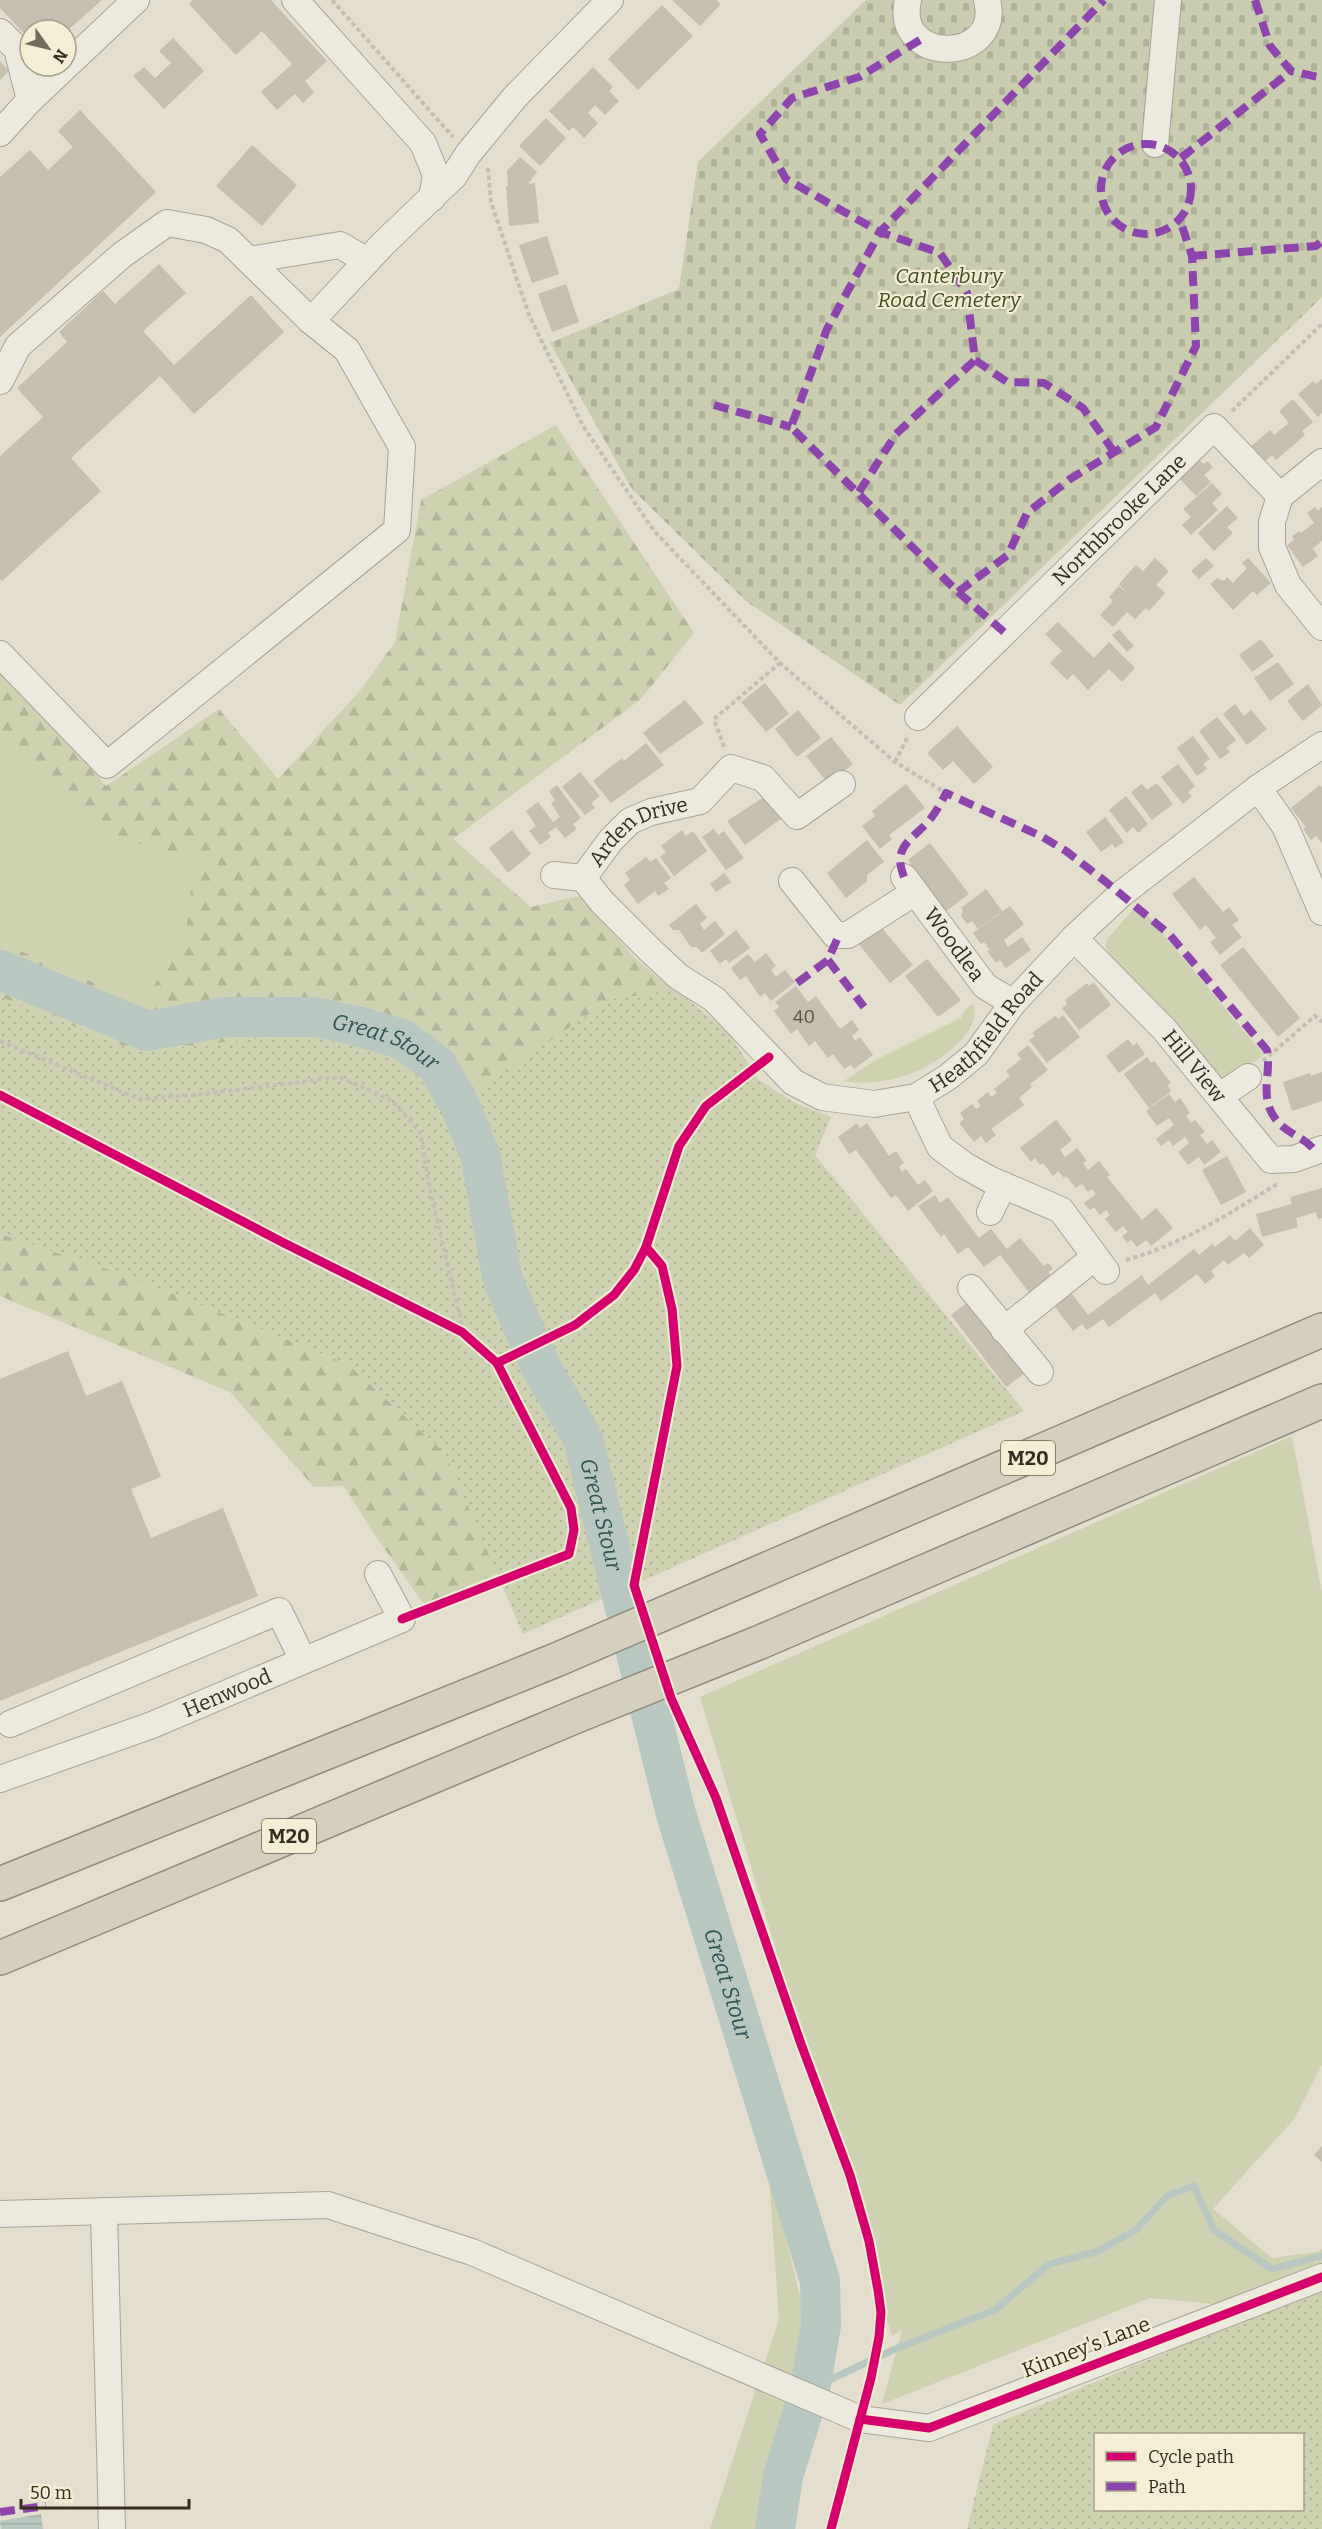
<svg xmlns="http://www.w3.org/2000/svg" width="1322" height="2529" font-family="Bitter,serif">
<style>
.green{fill:#cfd2b0}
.forest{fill:url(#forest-firs)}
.cemetery{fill:url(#cemetery-stones)}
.park{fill:url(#park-dots);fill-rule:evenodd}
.water{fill:url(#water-rules)}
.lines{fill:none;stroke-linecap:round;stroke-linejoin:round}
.stream{stroke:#b8c8c0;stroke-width:7}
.river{stroke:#b8c8c0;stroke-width:40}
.building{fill:#c6beae}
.minor-casing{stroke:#a8a396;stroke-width:28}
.highway-casing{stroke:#8e897d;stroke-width:36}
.path{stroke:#c4bfb5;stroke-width:4;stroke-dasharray:4.5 3;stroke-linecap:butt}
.minor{stroke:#ece9de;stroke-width:26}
.highway{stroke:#d5cfbe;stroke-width:33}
.quiet{stroke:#8e44ad;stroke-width:8;stroke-dasharray:15 8;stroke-linecap:butt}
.cycleway-casing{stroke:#f3eed4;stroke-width:13}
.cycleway{stroke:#d6006c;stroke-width:9}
.labels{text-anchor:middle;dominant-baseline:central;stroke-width:4.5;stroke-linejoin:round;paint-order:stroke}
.number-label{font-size:18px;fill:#5a5143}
.shield{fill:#f3eed4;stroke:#6f6755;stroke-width:1.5}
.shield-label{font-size:20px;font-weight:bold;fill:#362d1f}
.park-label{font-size:21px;font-style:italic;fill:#415127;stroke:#f3eed4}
.street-label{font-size:21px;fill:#362d1f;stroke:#f3eed4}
.water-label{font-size:22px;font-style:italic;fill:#2f5355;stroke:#f3eed4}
</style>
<defs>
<pattern id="forest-firs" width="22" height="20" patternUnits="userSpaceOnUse" patternTransform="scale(1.5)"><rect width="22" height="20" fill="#cfd2b0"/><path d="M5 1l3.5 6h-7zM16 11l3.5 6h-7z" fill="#b2b597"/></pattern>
<pattern id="cemetery-stones" width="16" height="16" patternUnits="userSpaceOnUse" patternTransform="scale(1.5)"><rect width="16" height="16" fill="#caccb0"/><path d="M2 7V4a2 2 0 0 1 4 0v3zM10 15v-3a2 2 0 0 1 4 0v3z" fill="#aeb097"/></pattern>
<pattern id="park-dots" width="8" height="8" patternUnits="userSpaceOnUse" patternTransform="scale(1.5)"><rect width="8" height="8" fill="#cfd2b0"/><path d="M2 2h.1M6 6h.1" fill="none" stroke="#b2b597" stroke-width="1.8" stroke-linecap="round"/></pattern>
<pattern id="water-rules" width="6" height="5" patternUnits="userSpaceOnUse" patternTransform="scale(1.5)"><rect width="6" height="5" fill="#b8c8c0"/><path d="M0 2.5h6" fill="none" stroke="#9faca5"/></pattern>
</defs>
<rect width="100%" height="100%" fill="#e3decd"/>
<g class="green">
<polygon points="0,746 101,833 194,858 185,942 141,1003 0,942"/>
<polygon points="1138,904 1264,1055 1234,1076 1222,1079 1111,960 1105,945 1108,938"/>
<path d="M973 1003C985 1033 933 1066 910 1074 890 1081 865 1085 844 1081L874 1061 961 1018 964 1011Z"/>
<polygon points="1292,1436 1322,1593 1322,2065 1294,2119 1213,2209 1272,2258 1317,2252 1322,2249 1322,2270 1213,2304 1150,2298 882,2404 902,2330 892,2336 700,1697"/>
<polygon points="768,2164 809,2334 798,2387 758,2529 710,2529 779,2319"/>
</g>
<g class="forest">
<polygon points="556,425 694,633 641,699 453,839 531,907 579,896 637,960 675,991 499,1180 306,1033 138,1052 0,997 0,942 141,1003 185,942 194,859 101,833 0,746 0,660 106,786 219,709 278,779 359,692 395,642 421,500"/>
<polygon points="0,1234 134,1278 348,1364 445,1453 563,1547 424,1604 372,1531 344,1486 314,1487 230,1392 0,1296"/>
</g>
<polygon class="cemetery" points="866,0 1322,0 1322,297 900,705 746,601 632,489 550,343 679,289 698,162"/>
<g class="park">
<polygon points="676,990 728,1032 759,1080 795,1103 831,1117 815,1155 1024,1411 523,1634 445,1453 348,1364 134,1278 0,1234 0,997 138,1052 306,1033 395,1057 451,1108 611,999"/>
<path d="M1322 2287V2529H967L993 2425ZM1096 2434H1302V2510H1096Z"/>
</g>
<polygon class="water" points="41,2514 43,2529 1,2529 0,2521"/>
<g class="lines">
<polyline class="stream" points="810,2389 895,2349 995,2310 1049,2264 1096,2252 1136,2230 1167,2196 1194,2186 1214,2230 1272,2269 1322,2256"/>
<path class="river" id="s1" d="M0 970 147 1031 225 1017H315L358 1026 402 1039 437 1065 460 1106 480 1154 503 1281 541 1367 583 1439 676 1814 820 2281 821 2325 810 2389 783 2476 775 2529"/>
</g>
<g class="building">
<polygon points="0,0 102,0 66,32 30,30 30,40 0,8"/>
<polygon points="193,0 271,0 327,61 305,81 314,92 303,103 295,94 277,110 261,92 292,64 262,31 236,55 189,4"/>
<polygon points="672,0 716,0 721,4 700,26"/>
<polygon points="662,5 693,36 638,90 608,59"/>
<polygon points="173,38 204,71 164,109 133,76 144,67 155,78 171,63 159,51"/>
<polygon points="0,61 9,71 0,80"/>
<polygon points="593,67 613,87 609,91 619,101 605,115 595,105 588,113 598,123 584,138 573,127 569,131 549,111"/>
<polygon points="80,110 156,192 0,337 0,177 30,150 48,170 73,147 58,131"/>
<polygon points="546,118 566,138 540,166 519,146"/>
<polygon points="252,145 297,185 262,226 216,186"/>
<polygon points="520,157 537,172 528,184 535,183 539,223 509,226 506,186 508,186 507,171"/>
<polygon points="547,236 559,274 532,283 519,245"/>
<polygon points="159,264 186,293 143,331 174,365 251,295 284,332 194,414 160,376 71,458 101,491 2,581 0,579 0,456 43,417 17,388 67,342 59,332 103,291 115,304"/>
<polygon points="566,284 579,322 552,332 538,294"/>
<polygon points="1322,379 1322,413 1318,417 1298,394 1313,381 1316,384"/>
<polygon points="1293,399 1313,422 1302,431 1305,435 1276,460 1272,455 1262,464 1249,448 1270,430 1274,435 1289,423 1279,411"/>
<polygon points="1196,457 1204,464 1207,461 1213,467 1204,475 1211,482 1196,496 1177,476"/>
<polygon points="1212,483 1222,494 1212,503 1218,510 1191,535 1182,525 1191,517 1183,509"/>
<polygon points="1227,506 1238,518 1227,527 1233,533 1214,551 1198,533"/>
<polygon points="1315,507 1318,511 1322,507 1322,541 1313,548 1308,542 1318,556 1303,567 1287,545 1294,540 1292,536 1300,531 1301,533 1314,523 1307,513"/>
<polygon points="1155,558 1169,571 1156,585 1165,593 1149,611 1146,608 1135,619 1127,612 1113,627 1100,615 1113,601 1109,597 1119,586 1128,594 1119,584 1136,565 1143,571"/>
<polygon points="1206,558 1214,566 1199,579 1191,571"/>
<polygon points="1248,558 1271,583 1257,595 1253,591 1233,610 1210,584 1217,578 1224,581 1227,577 1233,583 1247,568 1242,563"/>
<polygon points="1058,622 1094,658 1109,642 1135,668 1122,682 1109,669 1088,690 1073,674 1067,680 1050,663 1062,651 1045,634"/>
<polygon points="1119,629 1134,646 1127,652 1112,635"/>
<polygon points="1261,639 1274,656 1252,672 1239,655"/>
<polygon points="1278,662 1294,684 1270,701 1254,678"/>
<polygon points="765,683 789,714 766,732 741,702"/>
<polygon points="1308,684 1322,705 1303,721 1287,701"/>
<polygon points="685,700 704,723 660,754 643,733"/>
<polygon points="1235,704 1244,716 1251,710 1267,729 1247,745 1223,714"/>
<polygon points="798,710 821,738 797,757 775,729"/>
<polygon points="1217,717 1236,740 1226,748 1230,752 1220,759 1199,731"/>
<polygon points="957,726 993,767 974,784 953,761 943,770 927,753"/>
<polygon points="1193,736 1210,759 1203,764 1207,769 1197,776 1177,748"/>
<polygon points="831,737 853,764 828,783 806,756"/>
<polygon points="646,743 664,765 611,803 593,781 622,758 624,761"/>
<polygon points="1178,764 1195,786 1188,792 1192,796 1183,804 1161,777"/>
<polygon points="580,772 600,796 591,803 595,808 585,815 562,787"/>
<polygon points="1157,783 1173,804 1152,820 1131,792 1142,784 1147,790"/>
<polygon points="906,784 925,808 889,835 892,839 880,849 862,826 875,816 872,811"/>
<polygon points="557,785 581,818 573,824 577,829 565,838 556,827 548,833 551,837 540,845 529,831 536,826 526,811 538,802 553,822 560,817 551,803 555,800 549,791"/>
<polygon points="1320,785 1322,787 1322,843 1316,836 1311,840 1303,829 1306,827 1291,808"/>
<polygon points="770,793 786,815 745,845 727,821"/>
<polygon points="1126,796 1148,824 1138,833 1133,827 1127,833 1109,810"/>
<polygon points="1105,817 1124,842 1115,848 1112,844 1101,852 1086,832"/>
<polygon points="714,829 718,835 724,831 744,858 726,870 702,837"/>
<polygon points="512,830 531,854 508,873 489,848"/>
<polygon points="682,830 686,836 693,831 707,851 674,876 660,857 666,852 661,846"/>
<polygon points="867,840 884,862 867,875 867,881 846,898 827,873"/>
<polygon points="930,843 969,894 945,912 908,860"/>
<polygon points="646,857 650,862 656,858 671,878 664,883 669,889 658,896 655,891 638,904 624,885 630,880 625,873"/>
<polygon points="724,873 731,882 716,892 710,884"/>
<polygon points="1194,877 1223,912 1229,907 1239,920 1232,925 1242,937 1220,955 1210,942 1216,938 1206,925 1200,930 1172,894"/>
<polygon points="986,889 1002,911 978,929 972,921 967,924 961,916 963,910 961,908"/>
<polygon points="696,904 707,918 700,924 704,930 715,921 725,934 702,953 697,947 691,947 679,930 673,930 669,925"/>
<polygon points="1010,906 1024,924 1004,940 1008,947 1022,937 1031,950 1006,968 1000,960 996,963 987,951 990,950 984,942 981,944 973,933"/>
<polygon points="880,926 913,965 890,983 858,943"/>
<polygon points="736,930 750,948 729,963 726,959 720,964 710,951"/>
<polygon points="1243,947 1300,1018 1278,1037 1220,965"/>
<polygon points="766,953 776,966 771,970 776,977 785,970 795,982 771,1001 765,993 760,997 746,976 740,980 731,968 748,954 755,962"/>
<polygon points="927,959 961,1000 938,1017 905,976"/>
<polygon points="1087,983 1089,986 1094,983 1111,1005 1079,1030 1062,1008 1067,1004 1065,1000"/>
<polygon points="796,986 808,1002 816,996 840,1029 852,1020 859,1030 852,1036 855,1041 860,1037 873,1055 854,1069 851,1065 844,1069 833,1054 828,1058 815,1041 809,1046 797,1029 791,1034 774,1011 779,1007 775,1002"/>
<polygon points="1063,1015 1080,1037 1047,1063 1029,1040 1035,1036 1032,1033 1055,1016 1058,1019"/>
<polygon points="1128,1039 1133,1046 1137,1043 1145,1054 1119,1073 1106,1056"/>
<polygon points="1028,1045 1048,1070 1030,1084 1032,1087 1019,1098 1024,1105 991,1129 996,1135 986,1143 981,1136 974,1142 959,1123 964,1119 960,1113 972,1104 976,1109 981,1106 977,1101 988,1092 991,1097 997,1093 994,1089 1010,1076 1006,1071 1021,1059 1017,1054"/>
<polygon points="1147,1057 1151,1063 1154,1061 1171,1083 1167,1085 1171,1091 1149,1108 1124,1074"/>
<polygon points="1322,1072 1322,1101 1292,1111 1283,1082 1310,1073 1311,1076"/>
<polygon points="1169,1094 1175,1102 1180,1098 1190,1113 1186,1116 1191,1123 1195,1120 1205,1132 1200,1135 1207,1144 1212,1140 1221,1152 1204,1165 1199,1157 1188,1165 1178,1152 1189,1143 1185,1137 1173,1146 1169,1140 1161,1146 1156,1139 1174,1125 1169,1118 1157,1126 1146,1111"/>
<polygon points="1056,1120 1072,1140 1060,1150 1065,1157 1077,1148 1087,1161 1083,1163 1088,1170 1099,1161 1110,1175 1107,1177 1142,1220 1156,1208 1173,1228 1151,1246 1146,1240 1137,1247 1131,1240 1127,1243 1122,1236 1128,1232 1123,1226 1116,1232 1105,1219 1110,1215 1106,1210 1100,1215 1094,1207 1090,1210 1084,1203 1096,1194 1092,1189 1088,1192 1082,1184 1076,1188 1066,1176 1064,1178 1058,1171 1053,1176 1043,1163 1040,1165 1035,1158 1031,1162 1020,1148"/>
<polygon points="857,1123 860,1128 867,1123 889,1156 896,1151 904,1163 899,1167 902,1172 906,1169 918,1185 925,1180 933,1191 908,1211 896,1195 891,1198 856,1150 849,1154 838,1137"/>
<polygon points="1227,1156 1246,1192 1221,1205 1202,1170"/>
<polygon points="1322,1188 1322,1218 1318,1219 1316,1212 1296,1218 1298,1227 1262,1237 1256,1214 1292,1204 1290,1197"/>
<polygon points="935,1195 940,1203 948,1197 979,1238 991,1229 1007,1249 1020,1238 1044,1266 1048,1263 1053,1269 1048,1272 1054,1279 1032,1296 1000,1255 984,1267 968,1247 958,1254 944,1234 941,1237 918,1206"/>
<polygon points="1250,1228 1264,1245 1249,1258 1244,1253 1228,1265 1224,1260 1211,1271 1215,1276 1205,1284 1197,1274 1161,1301 1155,1293 1109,1327 1103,1319 1087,1330 1082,1324 1073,1331 1050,1300 1067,1287 1088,1315 1142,1275 1148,1285 1194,1249 1199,1255 1212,1244 1215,1247 1230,1235 1235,1241"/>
<polygon points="969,1301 1024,1374 1006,1387 951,1315"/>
<polygon points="68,1351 86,1396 122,1381 161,1477 131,1489 151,1538 223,1508 258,1596 0,1701 0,1379"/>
<polygon points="1322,2146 1322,2162 1314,2155"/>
</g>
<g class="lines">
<g class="minor-casing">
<g id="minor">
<polyline points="295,0 423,143 436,175 432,198"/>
<path d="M908 0C893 66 1003 64 987 0"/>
<polyline points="0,32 17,49 30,100"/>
<polyline points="0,133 30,100 136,0"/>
<polyline points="1155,144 1168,0"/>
<polyline points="249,260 340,245 367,261"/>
<polyline points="0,381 18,346 122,255 167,223 206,230 228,240 311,321"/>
<polyline points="1322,462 1280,496 1272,522 1272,547 1288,585 1322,627"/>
<polyline points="0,654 107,765 397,530 402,447 347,350 311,321 383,244 454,176 468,154 515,97 610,0"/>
<path id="s2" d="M918 717 1214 427 1280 496"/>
<polyline points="1258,788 1285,826 1322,912"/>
<polyline points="554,875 583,878"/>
<path id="s3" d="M904 877 985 986 1013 1003"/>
<path id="s4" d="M583 878 602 902 651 951 679 977 714 999 793 1082 822 1097 874 1104 916 1097 948 1077 976 1054 1013 1003 1074 938 1120 895 1258 788 1322 745"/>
<path id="s5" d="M583 878 611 840 630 821 651 812 700 801 731 768 763 778 797 816 842 784"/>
<polyline points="792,881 835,935 848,935 915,892"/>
<path id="s6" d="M1074 938 1164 1029 1271 1160 1294 1159 1322 1149"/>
<polyline points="1220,1096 1248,1077"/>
<polyline points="916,1097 940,1147 964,1165 991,1180 1061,1210 1106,1271"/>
<polyline points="990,1212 1003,1185"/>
<polyline points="971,1288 1040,1372"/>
<polyline points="1004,1330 1095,1257"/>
<polyline points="10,1724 279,1611 303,1660"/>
<path id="s7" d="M0 1779 152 1725 402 1619 378 1574"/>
<polyline points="104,2211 112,2529"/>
<polyline points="0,2214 328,2205 472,2252 860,2419 929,2428 1322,2277"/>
</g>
</g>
<g class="highway-casing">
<g id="highway">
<polyline points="0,1884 556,1660 1322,1330"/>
<polyline points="0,1958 579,1715 758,1643 1322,1401"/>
</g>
</g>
<g class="path">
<polyline points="332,0 453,137"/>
<polyline points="488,168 491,202 529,315 583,426 654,531 780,663 895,762 946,793"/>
<polyline points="1232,411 1322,324"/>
<polyline points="724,747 714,719 780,663"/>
<polyline points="895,762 908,736"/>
<polyline points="0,1041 139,1099 195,1095 340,1077 391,1100 420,1132 430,1190 461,1321 462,1332"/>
<polyline points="1263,1061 1315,1016 1322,1022"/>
<path d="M1126 1260C1180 1245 1229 1214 1277 1184"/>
</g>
<use href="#minor" class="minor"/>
<use href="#highway" class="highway"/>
<g class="quiet">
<polyline points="1255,0 1270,46 1291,71 1322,78"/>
<polyline points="920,40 859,77 792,98 760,134 786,179 880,232 940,253 967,293 975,360 1007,382 1044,383 1083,408 1114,452"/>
<circle cx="1146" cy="189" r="45"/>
<polyline points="1181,158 1291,71"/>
<polyline points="1192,256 1316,246 1322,241"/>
<polyline points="714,405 791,427"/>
<polyline points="859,492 896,434 975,360"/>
<polyline points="958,592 1008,555 1027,513 1070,479 1156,427 1196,346 1192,256 1180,220"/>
<polyline points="1004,632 958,592 791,427 827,329 880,232 1104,0"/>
<path d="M904 877C893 849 908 842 925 825 934 816 940 805 946 793L1041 836 1066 851 1106 882 1169 934 1267 1050C1272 1073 1257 1100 1279 1123 1290 1135 1306 1138 1315 1151"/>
<polyline points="828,960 864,1007"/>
<polyline points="797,983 828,960 839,935"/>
<polyline points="0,2512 46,2506"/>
</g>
<g class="cycleway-casing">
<g id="cycleway">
<polyline points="0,1095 282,1242 462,1332 497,1363 571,1508 574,1530 569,1554 402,1619"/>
<polyline points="646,1247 662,1266 672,1309 677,1366 634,1585 671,1698 716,1798 801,2044 850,2175 869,2241 878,2290 881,2312 879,2337 871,2378 831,2529"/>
<polyline points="497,1363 575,1325 614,1295 634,1270 646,1247 679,1146 706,1106 769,1057"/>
<polyline points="860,2419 929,2428 1322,2277"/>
</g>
</g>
<use href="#cycleway" class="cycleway"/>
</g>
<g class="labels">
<g class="number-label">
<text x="804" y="1017">40</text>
</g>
<g class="shield">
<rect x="1001" y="1441" width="54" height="34" rx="4.5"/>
<rect x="262" y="1819" width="54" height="34" rx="4.5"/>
</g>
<g class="shield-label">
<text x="1028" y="1458">M20</text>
<text x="289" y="1836">M20</text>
</g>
<g class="park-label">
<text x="949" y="276">Canterbury<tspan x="949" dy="24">Road Cemetery</tspan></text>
</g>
<g class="street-label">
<text stroke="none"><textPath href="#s2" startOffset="282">Northbrooke Lane</textPath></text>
<text stroke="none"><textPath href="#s5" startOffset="76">Arden Drive</textPath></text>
<text stroke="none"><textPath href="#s3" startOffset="84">Woodlea</textPath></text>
<text stroke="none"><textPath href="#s4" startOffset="518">Heathfield Road</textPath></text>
<text stroke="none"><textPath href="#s6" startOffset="176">Hill View</textPath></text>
<text stroke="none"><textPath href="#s7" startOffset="243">Henwood</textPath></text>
<text transform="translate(1086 2347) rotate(-21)">Kinney's Lane</text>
</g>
<g class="water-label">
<text stroke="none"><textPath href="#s1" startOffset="404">Great Stour</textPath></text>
<text stroke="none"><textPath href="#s1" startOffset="945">Great Stour</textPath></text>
<text stroke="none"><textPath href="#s1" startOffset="1431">Great Stour</textPath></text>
</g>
</g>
<rect x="1094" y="2433" width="210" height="78" fill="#f3eed4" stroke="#a7a18c" stroke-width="1.5"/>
<rect x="1106" y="2452" width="30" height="9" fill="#d6006c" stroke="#a7a18c" stroke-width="1.5"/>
<text x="1148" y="2463" font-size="18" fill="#362d1f">Cycle path</text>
<rect x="1106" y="2482" width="30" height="9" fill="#8e44ad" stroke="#a7a18c" stroke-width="1.5"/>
<text x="1148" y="2493" font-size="18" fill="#362d1f">Path</text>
<g transform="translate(48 48) rotate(124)"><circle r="28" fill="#f3eed4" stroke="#a7a18c" stroke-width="1.5"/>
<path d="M0-4.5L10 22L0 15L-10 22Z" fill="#736b5c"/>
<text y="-9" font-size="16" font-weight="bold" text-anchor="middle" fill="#362d1f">N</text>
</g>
<path d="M21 2499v9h168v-9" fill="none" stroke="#362d1f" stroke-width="3"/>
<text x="30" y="2499" font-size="18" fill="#362d1f" stroke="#f3eed4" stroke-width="4.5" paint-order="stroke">50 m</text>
</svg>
